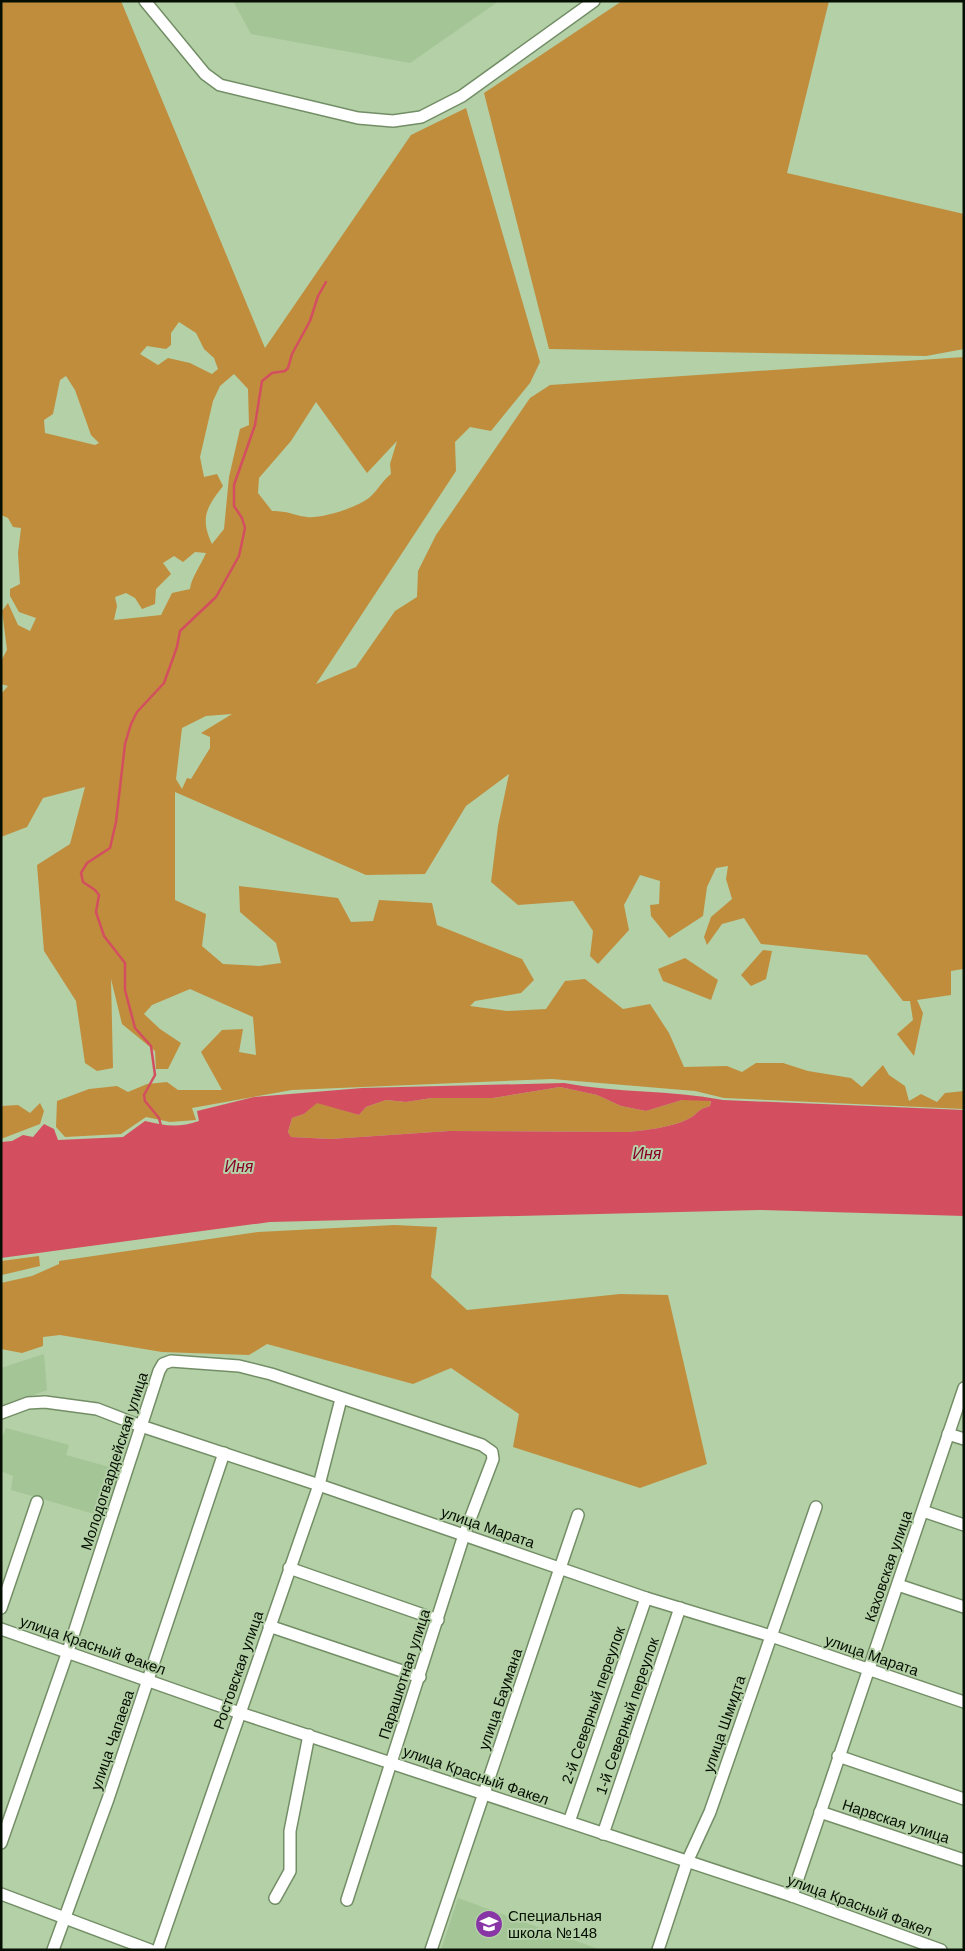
<svg xmlns="http://www.w3.org/2000/svg" width="965" height="1951" font-family="Helvetica,sans-serif">
<style>
.built{fill:#a4c595}
.green{fill:#c08d3d;fill-rule:evenodd}
.water{fill:#d34f60;fill-rule:evenodd}
.lines{fill:none;stroke-linecap:round;stroke-linejoin:round}
.stream{stroke:#d34f60;stroke-width:2.5}
.minor-casing{stroke:#738e66;stroke-width:14}
.minor{stroke:#fff;stroke-width:11}
.labels{text-anchor:middle;dominant-baseline:central;stroke-width:4;stroke-linejoin:round;paint-order:stroke}
.street-label{font-size:15px;fill:#060f03;stroke:#b4d0a6}
.poi-label{font-size:15px;fill:#060f03;stroke:#b4d0a6;text-anchor:start}
.water-label{font-size:16px;font-style:italic;fill:#860229;stroke:#b4d0a6}
</style>
<rect width="100%" height="100%" fill="#b4d0a6"/>
<g class="built">
<polygon points="233,1 499,1 410,63 251,34"/>
<polygon points="44,1354 47,1390 1,1407 1,1368"/>
<polygon points="6,1428 69,1445 66,1455 120,1470 105,1517 11,1490 13,1476 1,1471 1,1440"/>
<polygon points="458,1898 601,1950 441,1950"/>
</g>
<g class="green">
<path d="M1 1H121L265 348 411 135 466 108 540 362 530 383 491 431 470 427 455 442 456 471 316 684 356 667 395 611 417 597 418 571 436 535 530 398 550 385 964 357V982L963 969 951 971V995L917 1000 923 1013 914 1056 897 1034 913 1020 910 1001H903L867 955 761 944 744 918 722 924 707 945 704 937 711 917 732 899 726 879 728 866 716 868 707 887 703 916 669 938 651 916 650 905 659 904 660 881 640 875 624 905 629 930 598 964 590 956 593 931 573 901 518 905 491 882 498 826 509 774 466 806 425 874 366 875 175 792V900L206 914 202 946 223 964 259 966 281 963 276 943 240 912 239 886 338 898 351 922 373 921 379 900 432 903 437 925 522 959 534 980 521 993 475 1001 470 1006 507 1011 546 1009 565 981 585 979 623 1009 650 1004 669 1033 684 1067 727 1066 742 1072 756 1063H783L808 1071 851 1078 862 1087 883 1065 889 1075 905 1086 909 1101 921 1094 937 1102 945 1093 964 1091V1109L724 1098 695 1091 552 1079 292 1090 192 1108 196 1120 170 1122 146 1117 121 1134 65 1137 56 1127 57 1101 89 1089 117 1086 128 1092 147 1084 167 1082 178 1090H222L201 1052 222 1030 243 1029 239 1052 256 1055 253 1017 190 989 152 1005 144 1014 160 1029 181 1043 168 1069H156L155 1051 122 1024 111 979 113 1068 97 1071 85 1063 76 1001 44 951 37 865 70 844 85 787 43 798 27 827 1 837V694L8 686 1 684V661L7 650 2 611 8 603 18 625 30 631 36 618 19 612 10 596V589L20 584 18 553 21 528 13 527 8 518 1 515ZM179 322 196 333 204 349 214 358 218 369 212 374 190 363 168 358 158 365 140 354 147 346 166 349 171 345V333ZM234 374 248 389 249 425 240 429 229 477 224 529 212 544C200 518 206 508 223 486L217 474 204 477 200 457 213 401 220 386ZM66 376 75 390 91 435 99 443 95 445 45 433 44 420 53 414 60 380ZM316 402 367 473 397 441 390 464 391 474C382 481 378 490 370 497 359 507 321 519 307 517 292 515 289 511 272 511L258 493 259 478 291 441ZM195 552 206 553C201 565 191 578 190 589L172 593 161 615 114 620 117 606 115 597 126 593 135 598 142 609 155 604 156 589 171 574 163 563 174 556 183 562ZM232 714 201 733 210 737V748L191 779 187 778 182 789 176 779 182 728 206 716Z"/>
<polygon points="622,1 829,1 787,173 964,214 964,349 926,356 549,349 484,93"/>
<polygon points="763,950 772,951 766,979 751,986 741,975"/>
<polygon points="685,958 718,980 711,1000 663,981 658,969"/>
<path d="M560 1087 597 1095 621 1106 646 1111 682 1100H711L710 1106C696 1110 700 1112 690 1118 675 1127 646 1130 628 1132L449 1131 331 1139 291 1137 288 1132 292 1118 304 1114 317 1102 359 1115 366 1107 386 1100 406 1102 432 1098H493Z"/>
<polygon points="40,1103 44,1111 40,1124 1,1139 1,1106 18,1105 30,1113"/>
<polygon points="394,1225 437,1227 431,1277 467,1310 620,1294 668,1295 707,1464 640,1488 513,1447 519,1414 451,1368 413,1384 267,1344 249,1355 162,1352 60,1335 43,1337 43,1346 22,1353 1,1349 1,1283 32,1276 59,1264 59,1261 258,1232"/>
<polygon points="39,1256 40,1266 2,1275 1,1279 1,1261"/>
</g>
<path class="water" d="M564 1083C617 1093 670 1090 723 1100L964 1110V1216L760 1210 270 1222 1 1258V1142L12 1141 23 1135 33 1137 44 1124 54 1129 58 1140 123 1137 145 1121C165 1126 179 1128 199 1121L197 1111 254 1097 362 1088ZM560 1087 597 1095 621 1106 646 1111 682 1100 711 1101 710 1106C696 1110 700 1112 690 1118 675 1127 646 1130 628 1132L449 1131 331 1139 291 1137 288 1132 292 1118 304 1114 317 1103 359 1115 366 1107 386 1100 406 1102 432 1098H493Z"/>
<g class="lines">
<polyline class="stream" points="161,1126 159,1118 145,1101 144,1095 155,1075 151,1046 135,1028 125,990 125,963 104,936 96,912 99,895 95,890 83,882 81,873 87,863 110,848 116,822 125,744 131,724 137,712 164,683 177,647 180,631 216,597 239,556 245,528 242,518 234,506 234,485 255,425 262,381 272,373 285,371 288,368 292,354 310,321 318,296 326,282"/>
<g class="minor-casing">
<g id="minor">
<polyline points="145,1 205,74 220,85 358,118 393,121 421,117 462,96 594,1"/>
<polyline points="1,1413 28,1403 45,1402 97,1409 141,1426 319,1485 646,1598 771,1636 964,1702"/>
<polyline points="948,1434 964,1439"/>
<polyline points="923,1511 964,1525"/>
<polyline points="289,1568 438,1620"/>
<polyline points="898,1585 964,1607"/>
<polyline points="1,1608 37,1502"/>
<polyline points="269,1626 420,1677"/>
<polyline points="1,1629 240,1713 792,1896 941,1950"/>
<polyline points="838,1756 964,1799"/>
<polyline points="820,1812 964,1860"/>
<polyline points="569,1822 646,1598"/>
<polyline points="603,1834 680,1608"/>
<polyline points="1,1843 68,1651 159,1371 163,1364 171,1361 239,1366 271,1374 482,1445 492,1452 493,1459 464,1535 347,1900"/>
<polyline points="1,1894 150,1950"/>
<polyline points="792,1896 964,1388"/>
<polyline points="275,1898 290,1871 290,1831 309,1735"/>
<polyline points="53,1950 108,1799 224,1453"/>
<polyline points="158,1950 319,1485 341,1399"/>
<polyline points="431,1950 578,1515"/>
<polyline points="658,1950 687,1862 710,1812 816,1507"/>
</g>
</g>
<use href="#minor" class="minor"/>
</g>
<defs>
<g id="school-disc" transform="scale(1.4375)"><circle r="9.5" fill="#8836a5" stroke="#b4d0a6"/><path d="M0-5L7-2L0 1L-7-2ZM-4 1L0 2.5L4 1V4Q0 6-4 4Z" fill="#fff"/></g>
</defs>
<g fill-rule="evenodd">
<use href="#school-disc" x="489" y="1924"/>
</g>
<g class="labels">
<g class="street-label">
<text transform="translate(114 1461) rotate(-72)">Молодогвардейская улица</text>
<text transform="translate(488 1527) rotate(19)">улица Марата</text>
<text transform="translate(888 1566) rotate(-71)">Каховская улица</text>
<text transform="translate(93 1645) rotate(19)">улица Красный Факел</text>
<text transform="translate(872 1655) rotate(19)">улица Марата</text>
<text transform="translate(238 1670) rotate(-71)">Ростовская улица</text>
<text transform="translate(404 1674) rotate(-72)">Парашютная улица</text>
<text transform="translate(500 1699) rotate(-71)">улица Баумана</text>
<text transform="translate(593 1705) rotate(-71)">2-й Северный переулок</text>
<text transform="translate(627 1716) rotate(-71)">1-й Северный переулок</text>
<text transform="translate(724 1724) rotate(-71)">улица Шмидта</text>
<text transform="translate(112 1740) rotate(-71)">улица Чапаева</text>
<text transform="translate(476 1775) rotate(19)">улица Красный Факел</text>
<text transform="translate(896 1821) rotate(18)">Нарвская улица</text>
<text transform="translate(860 1905) rotate(20)">улица Красный Факел</text>
</g>
<g class="poi-label">
<text x="508" y="1915">Специальная<tspan x="508" dy="17">школа №148</tspan></text>
</g>
<g class="water-label">
<text x="647" y="1153">Иня</text>
<text x="239" y="1166">Иня</text>
</g>
</g>
<rect width="965" height="1951" fill="none" stroke="#060f03" stroke-width="5"/>
</svg>
